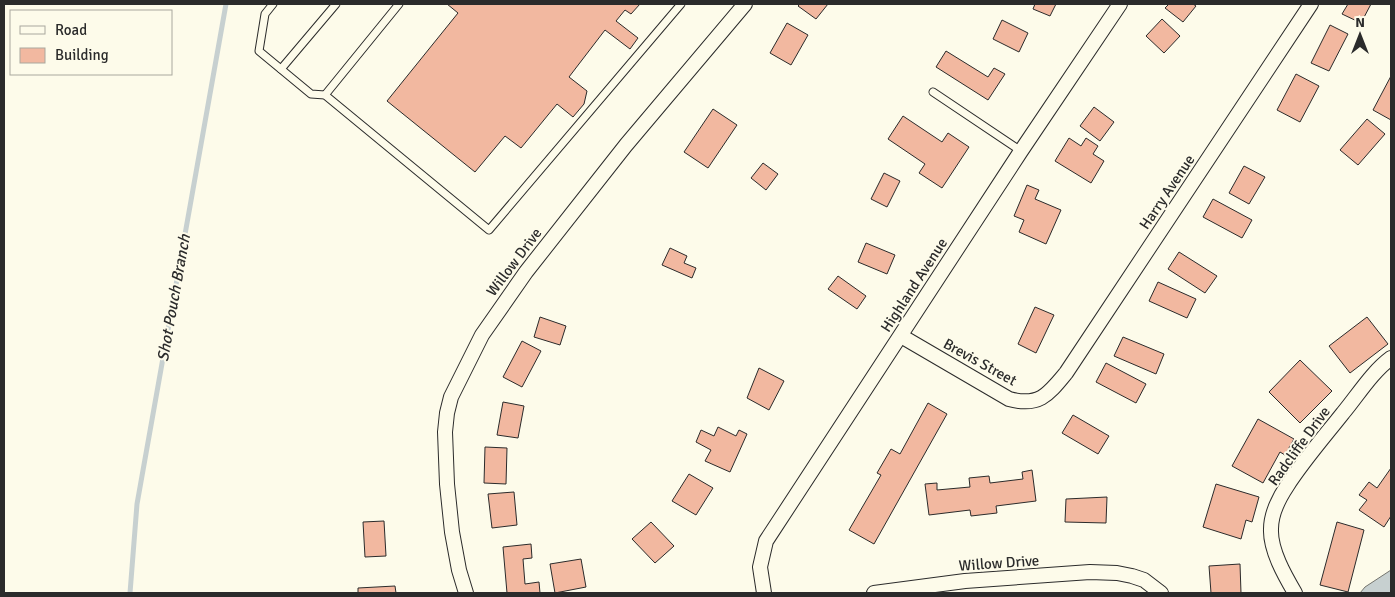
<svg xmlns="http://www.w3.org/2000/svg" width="1395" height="597" font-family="Signika,sans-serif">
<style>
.water{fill:#c7d0d0;stroke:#74746e}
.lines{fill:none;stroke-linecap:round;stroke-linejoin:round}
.stream{stroke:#c7d0d0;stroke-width:5}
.building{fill:#f2b8a0;stroke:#2b2b2b}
.service-casing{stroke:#2b2b2b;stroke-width:9}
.minor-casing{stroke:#2b2b2b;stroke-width:16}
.service{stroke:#fdfbea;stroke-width:7}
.minor{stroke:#fdfbea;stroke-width:14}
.labels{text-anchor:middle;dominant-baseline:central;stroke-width:4;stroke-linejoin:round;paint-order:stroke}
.street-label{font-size:15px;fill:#2b2b2b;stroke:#fdfbea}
.water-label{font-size:16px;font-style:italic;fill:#2b2b2b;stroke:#fdfbea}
</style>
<rect width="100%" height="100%" fill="#fdfbea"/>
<polygon class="water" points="1391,570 1391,593 1360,593 1365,587"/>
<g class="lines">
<polyline class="stream" points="130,593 137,504 226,4"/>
</g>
<g class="building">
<polygon points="447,4 640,4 631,14 625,10 616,21 638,38 630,49 605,30 569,77 587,91 584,104 573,117 557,104 521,148 505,136 475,172 387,101 458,13"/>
<polygon points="800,4 828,4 816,19 798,6"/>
<polygon points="1035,4 1056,4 1050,16 1033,9"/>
<polygon points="1169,4 1193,4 1196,6 1183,22 1165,8"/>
<polygon points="1348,4 1371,4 1361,23 1342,14"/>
<polygon points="1162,19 1180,36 1164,53 1146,36"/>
<polygon points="1002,20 1028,33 1019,52 993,39"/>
<polygon points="787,23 808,35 791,65 770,53"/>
<polygon points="1330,25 1348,34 1329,71 1311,63"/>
<polygon points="946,51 988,77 994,68 1005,74 988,100 936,67"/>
<polygon points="1296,74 1319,86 1300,122 1277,110"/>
<polygon points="1391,76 1391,120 1373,110"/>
<polygon points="1094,107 1114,122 1100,141 1080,126"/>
<polygon points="713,109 737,125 708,168 684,152"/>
<polygon points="903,116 942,142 948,133 969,147 942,188 919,173 925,164 888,139"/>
<polygon points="1367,119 1385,134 1358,165 1340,150"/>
<polygon points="1069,138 1081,146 1086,138 1098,146 1093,154 1104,161 1091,183 1055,161"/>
<polygon points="763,163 778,174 766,190 751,178"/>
<polygon points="1244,166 1265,177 1249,204 1229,193"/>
<polygon points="884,173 900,181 887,207 871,199"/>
<polygon points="1027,185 1039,190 1035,199 1061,210 1046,244 1019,232 1024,220 1014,216"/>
<polygon points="1213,199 1252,220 1242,238 1203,217"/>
<polygon points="866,243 895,255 887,274 858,262"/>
<polygon points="670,248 687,256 684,263 696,268 692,278 662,265"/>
<polygon points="1179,252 1217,276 1205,293 1168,269"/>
<polygon points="838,276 866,296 857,309 828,289"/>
<polygon points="1158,282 1196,299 1187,318 1149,301"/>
<polygon points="1035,307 1054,315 1036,353 1018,344"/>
<polygon points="540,317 566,326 560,345 534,337"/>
<polygon points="1367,317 1388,344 1350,373 1329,346"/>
<polygon points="1123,337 1164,354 1156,374 1114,356"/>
<polygon points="522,341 541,351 522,387 503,377"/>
<polygon points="1300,360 1332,391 1300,423 1269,392"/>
<polygon points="1106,363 1146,384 1136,403 1096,382"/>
<polygon points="759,368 784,381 769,410 747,398"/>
<polygon points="503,402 524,406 518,438 497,435"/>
<polygon points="928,403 947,414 874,544 849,530 881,475 877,473 891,449 900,454"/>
<polygon points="1073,415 1109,436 1098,454 1062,433"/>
<polygon points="1258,419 1294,439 1285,455 1280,452 1263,483 1232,466"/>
<polygon points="718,427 736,436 739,430 747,434 730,472 705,461 711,450 696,442 701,430 714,436"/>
<polygon points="485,447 507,448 506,484 484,483"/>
<polygon points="1391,468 1391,516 1384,527 1359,510 1367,500 1359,495 1369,482 1377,488"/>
<polygon points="1032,470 1036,501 996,506 997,513 971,516 970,510 929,515 925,484 937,483 937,490 970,487 969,478 989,476 990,483 1023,479 1022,472"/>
<polygon points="689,474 713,488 696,515 672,501"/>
<polygon points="1216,484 1259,497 1252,522 1246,520 1241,539 1203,527"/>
<polygon points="514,492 517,525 492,528 488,494"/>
<polygon points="1107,497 1106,523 1065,522 1066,499"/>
<polygon points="384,521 386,556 365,557 363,522"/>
<polygon points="651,522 674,546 655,563 632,539"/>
<polygon points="1337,522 1364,530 1348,592 1320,585"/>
<polygon points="531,544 532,558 523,559 525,584 539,582 540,593 507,593 503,547"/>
<polygon points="581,559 586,587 555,593 550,564"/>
<polygon points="1240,564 1241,593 1211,593 1209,566"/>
<polygon points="395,586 396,593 358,593 358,588"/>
</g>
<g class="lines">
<g class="service-casing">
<g id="service">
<polyline points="273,4 265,14 259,51 311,94 325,95 489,230 681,4"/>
<polyline points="281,69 336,4"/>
<polyline points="933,92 1021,151"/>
<polyline points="325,95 399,4"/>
</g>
</g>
<g class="minor-casing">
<g id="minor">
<path d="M901 336 1009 399C1039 407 1048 395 1066 373L1311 4"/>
<polyline points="466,593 459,570 452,532 447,484 445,432 447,413 451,397 482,335 526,272 626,145 745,4"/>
<polyline points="764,593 760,567 766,541 1021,151 1120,4"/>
<polyline points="874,593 965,581 1090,572 1117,573 1132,576 1144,580 1161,593"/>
<path d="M1295 593C1285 576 1270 550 1271 529 1271 515 1279 498 1287 486 1303 461 1324 437 1343 413 1358 395 1372 372 1391 358"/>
</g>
</g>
<use href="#service" class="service"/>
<use href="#minor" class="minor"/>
</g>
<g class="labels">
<g class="street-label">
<text transform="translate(1167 192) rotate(-56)">Harry Avenue</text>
<text transform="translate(514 262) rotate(-53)">Willow Drive</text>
<text transform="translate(914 285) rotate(-57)">Highland Avenue</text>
<text transform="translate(980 362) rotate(29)">Brevis Street</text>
<text transform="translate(1299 446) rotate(-54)">Radcliffe Drive</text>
<text transform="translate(999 563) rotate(-4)">Willow Drive</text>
</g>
<g class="water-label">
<text transform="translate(174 298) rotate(-80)">Shot Pouch Branch</text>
</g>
</g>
<rect width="1395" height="597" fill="none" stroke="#2b2b2b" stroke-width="10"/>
<rect x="10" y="10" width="162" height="65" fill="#fdfbea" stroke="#a9a89e"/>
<rect x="20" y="26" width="25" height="8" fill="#fdfbea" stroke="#a9a89e"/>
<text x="55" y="35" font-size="15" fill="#2b2b2b">Road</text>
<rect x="20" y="48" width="25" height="15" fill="#f2b8a0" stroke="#a9a89e"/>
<text x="55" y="60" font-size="15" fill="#2b2b2b">Building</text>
<g transform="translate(1360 35)" stroke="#fdfbea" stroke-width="4" paint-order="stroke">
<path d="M0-4L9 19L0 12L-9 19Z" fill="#2b2b2b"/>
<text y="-8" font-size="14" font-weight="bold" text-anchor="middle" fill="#2b2b2b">N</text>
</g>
</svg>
